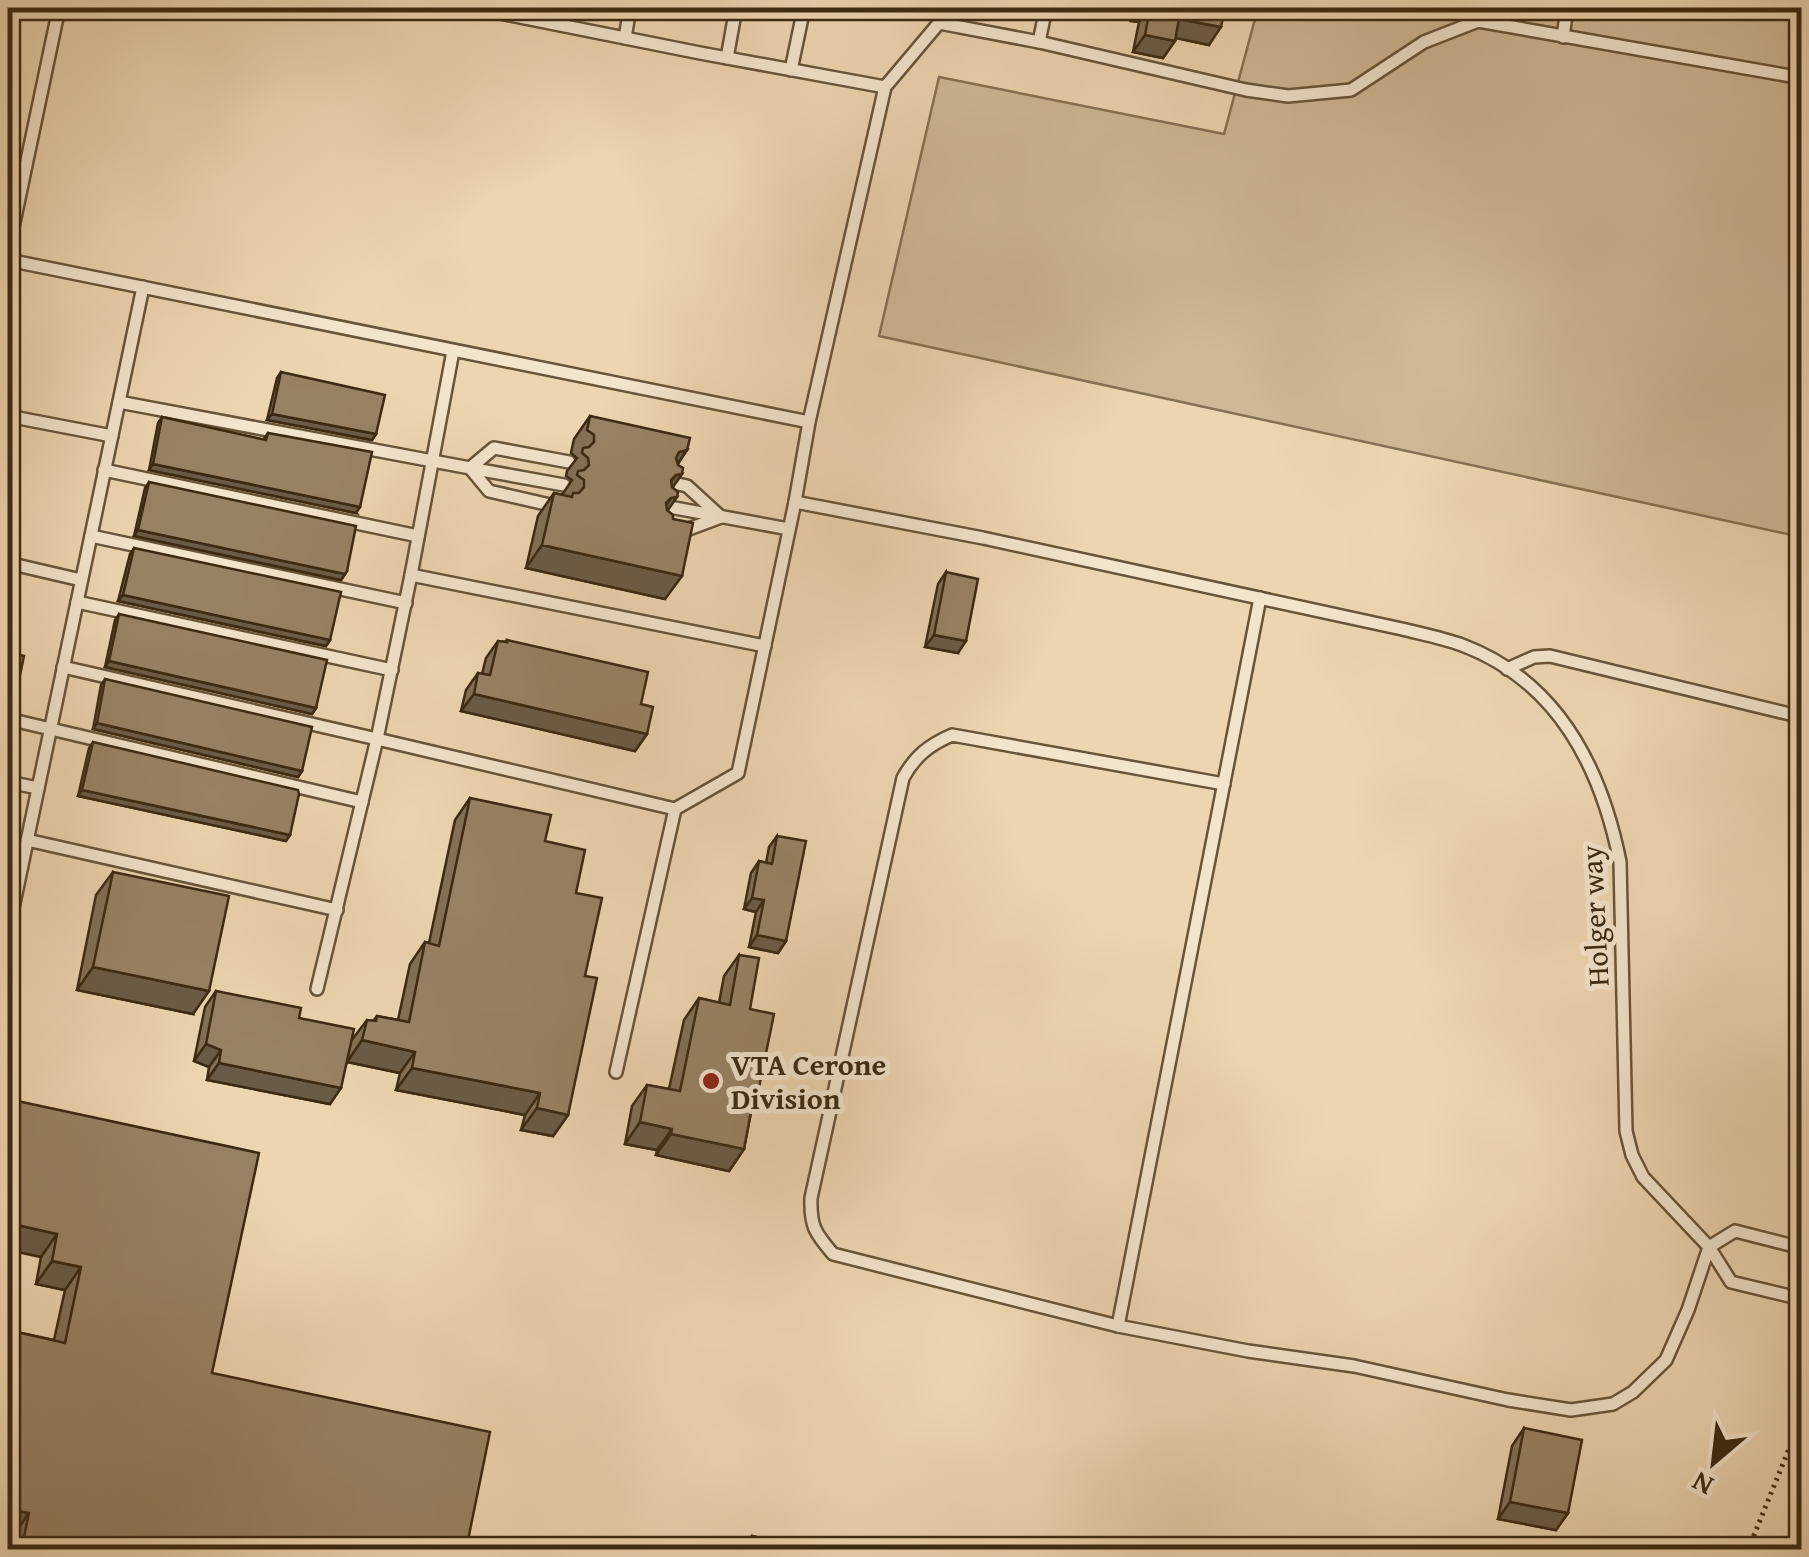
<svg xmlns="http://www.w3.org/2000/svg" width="1809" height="1557" font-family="'Gentium Book Plus',serif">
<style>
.green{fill:#cfb896;stroke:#867054;stroke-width:2.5}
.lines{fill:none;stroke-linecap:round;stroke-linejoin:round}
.lane-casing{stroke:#685439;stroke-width:16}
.path{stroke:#3c2911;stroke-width:5;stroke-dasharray:2.5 5;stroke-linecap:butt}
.lane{stroke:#f3e4cc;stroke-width:11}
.wall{fill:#837056;stroke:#3c2911;stroke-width:2.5}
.shaded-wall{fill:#6a5b46;stroke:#3c2911;stroke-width:2.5}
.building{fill:#988264;stroke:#3c2911;stroke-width:2.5}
.poi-dot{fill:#8f2418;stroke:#f3e4cc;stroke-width:4}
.labels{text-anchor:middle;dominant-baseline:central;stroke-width:10;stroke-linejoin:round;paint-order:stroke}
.street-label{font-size:30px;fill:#3c2911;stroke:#f3e4cc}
.poi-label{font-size:30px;font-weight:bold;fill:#3c2911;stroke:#f3e4cc;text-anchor:start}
</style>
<rect width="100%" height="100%" fill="#edd5b1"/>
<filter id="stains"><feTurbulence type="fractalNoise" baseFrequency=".002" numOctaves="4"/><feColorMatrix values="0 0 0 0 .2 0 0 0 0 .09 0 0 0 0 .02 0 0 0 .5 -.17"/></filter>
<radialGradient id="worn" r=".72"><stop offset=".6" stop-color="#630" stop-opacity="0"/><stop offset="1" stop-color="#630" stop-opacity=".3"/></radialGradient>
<polygon class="green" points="1258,8 1801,8 1801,537 879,336 939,77 1224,134"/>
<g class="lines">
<g class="lane-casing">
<g id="lane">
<polyline points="475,8 700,53 885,87"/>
<polyline points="1563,37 1567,8"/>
<polyline points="625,38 630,8"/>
<polyline points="1039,42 1046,8"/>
<polyline points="727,58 736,8"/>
<polyline points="791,70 804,8"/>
<polyline points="8,251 59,8"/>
<polyline points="8,260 809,422"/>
<polyline points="119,402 470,468 489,491 559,507"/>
<polyline points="8,416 112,436"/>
<polyline points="470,468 494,448 569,462"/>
<polyline points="470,468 564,485"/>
<polyline points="104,470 418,536"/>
<polyline points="669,482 687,486 721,517"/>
<path d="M795 502 983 538 1402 629C1422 634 1443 638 1462 645 1558 681 1601 767 1620 862L1626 1131 1632 1155 1643 1177 1709 1247 1731 1282 1802 1299"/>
<polyline points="664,506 789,529"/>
<polyline points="678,533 721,517"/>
<polyline points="91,536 406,603"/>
<polyline points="8,563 81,580"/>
<polyline points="411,575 453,351"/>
<polyline points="77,602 392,670"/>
<polyline points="63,667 377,739 411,575 765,646"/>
<polyline points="1507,669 1534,657 1550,656 1802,717"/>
<polyline points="8,719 362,802"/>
<polyline points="8,782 38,788"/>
<path d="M1224 784 952 735C929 745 915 756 903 778L811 1198C810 1226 815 1233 833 1254L1118 1326 1248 1351 1354 1366 1508 1400 1571 1410 1613 1404 1633 1392 1666 1360 1688 1310 1709 1247"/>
<polyline points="27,840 337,910"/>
<polyline points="8,932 143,287"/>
<polyline points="317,989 377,739 675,809"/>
<polyline points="616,1072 675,809 738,773 795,502 809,422 885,87 939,23 1039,42 1246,90 1288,96 1351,90 1424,42 1478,21 1802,78"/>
<polyline points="1709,1247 1735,1231 1802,1248"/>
<polyline points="1118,1326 1260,598"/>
</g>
</g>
<polyline class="path" points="1748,1550 1802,1417"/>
<use href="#lane" class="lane"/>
</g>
<g class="wall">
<polygon points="1134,8 1225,8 1209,45 1176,38 1163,58 1133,52 1139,22 1131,21"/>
<polygon points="281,372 376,434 372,440 267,420 277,378"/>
<polygon points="590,416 687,450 678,464 667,511 665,599 526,568 538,516 554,493 562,495 572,480 566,476 567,471 577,458 571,453 574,439"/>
<polygon points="162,417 263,440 268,433 356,513 149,470 158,423"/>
<polygon points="149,482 347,571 341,580 134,536 145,488"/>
<polygon points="134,548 330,640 326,646 118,601 130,554"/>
<polygon points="946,572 958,653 925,647 938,584"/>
<polygon points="119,614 316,708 312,714 105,667 115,620"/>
<polygon points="507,640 641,704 647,734 635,751 461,711 466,690 478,673 482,674 486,658 498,641 505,642"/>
<polygon points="105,679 302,771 298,777 93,729 101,685"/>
<polygon points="93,742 286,841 78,796 89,748"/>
<polygon points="470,798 545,841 576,893 585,976 568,1115 553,1136 521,1130 525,1115 396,1090 400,1073 347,1062 330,1104 207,1080 209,1067 194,1061 205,1007 216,991 299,1018 351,1041 367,1020 373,1021 377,1016 398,1020 410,964 425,942 429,943 455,820"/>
<polygon points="777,836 786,941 778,953 749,947 756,912 744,909 751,873 759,861 766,863 769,847"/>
<polygon points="113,872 193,1014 77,990 96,895"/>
<polygon points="739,955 750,1009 751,1113 744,1149 729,1171 656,1155 657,1150 625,1144 632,1106 647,1085 669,1089 684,1020 699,998 719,1003 724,976"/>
<polygon points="8,1099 212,1373 466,1550 10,1550 13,1536 8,1535 8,1330 54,1340 65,1290 36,1284 41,1257"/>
<polygon points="1524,1428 1568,1513 1556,1530 1498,1519 1512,1446"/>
<polygon points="752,1536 812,1550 742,1550"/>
</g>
<g class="shaded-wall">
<polygon points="1141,8 1149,8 1139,22 1131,21"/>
<polygon points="1179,19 1221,27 1209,45 1167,36"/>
<polygon points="1145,35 1175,41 1163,58 1133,52"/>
<polygon points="272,414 376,434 372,440 267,420"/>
<polygon points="687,450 671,473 663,475 679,452"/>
<polygon points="153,464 360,507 356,513 149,470"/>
<polygon points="682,474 666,497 655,503 676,475"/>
<polygon points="677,497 661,520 650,526 671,498"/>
<polygon points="138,530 345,574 341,580 134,536"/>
<polygon points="542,545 682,576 665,599 526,568"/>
<polygon points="123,595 330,640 326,646 118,601"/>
<polygon points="934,635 966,641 958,653 925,647"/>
<polygon points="109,661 316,708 312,714 105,667"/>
<polygon points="474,694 647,734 635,751 461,711"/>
<polygon points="97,723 302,771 298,777 93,729"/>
<polygon points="82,790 290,835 286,841 78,796"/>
<polygon points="752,898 764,900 756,912 744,909"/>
<polygon points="757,935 786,941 778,953 749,947"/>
<polygon points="93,967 209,991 193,1014 77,990"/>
<polygon points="362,1040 415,1052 400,1073 347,1062"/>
<polygon points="206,1044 221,1050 209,1067 194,1061"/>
<polygon points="219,1063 341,1088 330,1104 207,1080"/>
<polygon points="412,1068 540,1093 525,1115 396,1090"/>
<polygon points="537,1108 568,1115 553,1136 521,1130"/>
<polygon points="640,1122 672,1129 657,1150 625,1144"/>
<polygon points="671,1134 744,1149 729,1171 656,1155"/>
<polygon points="8,1223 57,1234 41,1257 8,1250"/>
<polygon points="52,1261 81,1267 65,1290 36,1284"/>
<polygon points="1510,1502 1568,1513 1556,1530 1498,1519"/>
<polygon points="8,1509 29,1513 13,1536 8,1535"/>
</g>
<g class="building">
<polygon points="1150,8 1225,8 1221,27 1179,19 1175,41 1145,35"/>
<polygon points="281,372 385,395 376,434 272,414"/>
<polygon points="590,416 690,438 687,450 679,452 676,458 678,465 683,468 682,474 676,475 671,480 672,487 678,492 677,497 671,498 666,503 667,510 673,515 673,519 693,523 682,576 542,545 554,493 572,497 573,493 579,493 584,487 584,480 577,475 578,471 584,470 589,465 588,458 582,453 583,448 589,447 594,442 594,435 587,430"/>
<polygon points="162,417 266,440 268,433 372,452 360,507 153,464"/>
<polygon points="149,482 356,526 347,571 345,574 138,530"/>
<polygon points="134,548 341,592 330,640 123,595"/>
<polygon points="946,572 978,579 966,641 934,635"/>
<polygon points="119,614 327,660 316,708 109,661"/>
<polygon points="507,640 648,672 641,704 653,707 647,734 474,694 478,673 490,675 498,641 507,642"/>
<polygon points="8,652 24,656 14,704 8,706"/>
<polygon points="105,679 312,727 302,771 97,723"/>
<polygon points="8,720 12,723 8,743"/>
<polygon points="93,742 298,790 299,794 290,835 82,790"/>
<polygon points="470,798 551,815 545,841 585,850 576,893 602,898 585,976 597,978 568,1115 537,1108 540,1093 412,1068 415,1052 362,1040 367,1020 376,1021 377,1016 409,1022 425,942 439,946"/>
<polygon points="777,836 806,841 786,941 757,935 764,900 752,898 759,861 772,864"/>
<polygon points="113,872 229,896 209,991 93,967"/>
<polygon points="739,955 759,958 750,1009 774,1014 755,1107 752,1106 744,1149 671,1134 672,1129 640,1122 647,1085 680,1091 699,998 730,1005"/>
<polygon points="216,991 301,1008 299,1018 354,1029 341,1088 219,1063 221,1050 206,1044"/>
<polygon points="8,1099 259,1153 212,1373 490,1432 466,1550 21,1550 29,1513 8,1509 8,1330 65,1343 81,1267 52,1261 57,1234 8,1223"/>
<polygon points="1524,1428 1582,1440 1568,1513 1510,1502"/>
<polygon points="752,1536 812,1550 749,1550"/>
</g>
<circle class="poi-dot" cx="711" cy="1081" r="10"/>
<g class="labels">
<g class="street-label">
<text transform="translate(1594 916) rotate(-93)">Holger way</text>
</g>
<g class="poi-label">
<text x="731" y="1064">VTA Cerone<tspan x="731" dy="34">Division</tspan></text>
</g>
</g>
<rect width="1809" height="1557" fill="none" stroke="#edd5b1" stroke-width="40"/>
<rect x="10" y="10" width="1789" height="1537" fill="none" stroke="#3c2911" stroke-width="5"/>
<rect x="20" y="20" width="1769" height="1517" fill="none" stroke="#3c2911" stroke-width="2.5"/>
<g transform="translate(1714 1462) rotate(208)" stroke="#f3e4cc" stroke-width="8" paint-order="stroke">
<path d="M0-8L18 38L0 25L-18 38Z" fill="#3c2911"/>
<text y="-15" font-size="28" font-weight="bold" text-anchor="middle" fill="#3c2911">N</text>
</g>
<rect width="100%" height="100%" filter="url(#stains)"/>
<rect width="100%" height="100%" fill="url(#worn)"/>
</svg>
